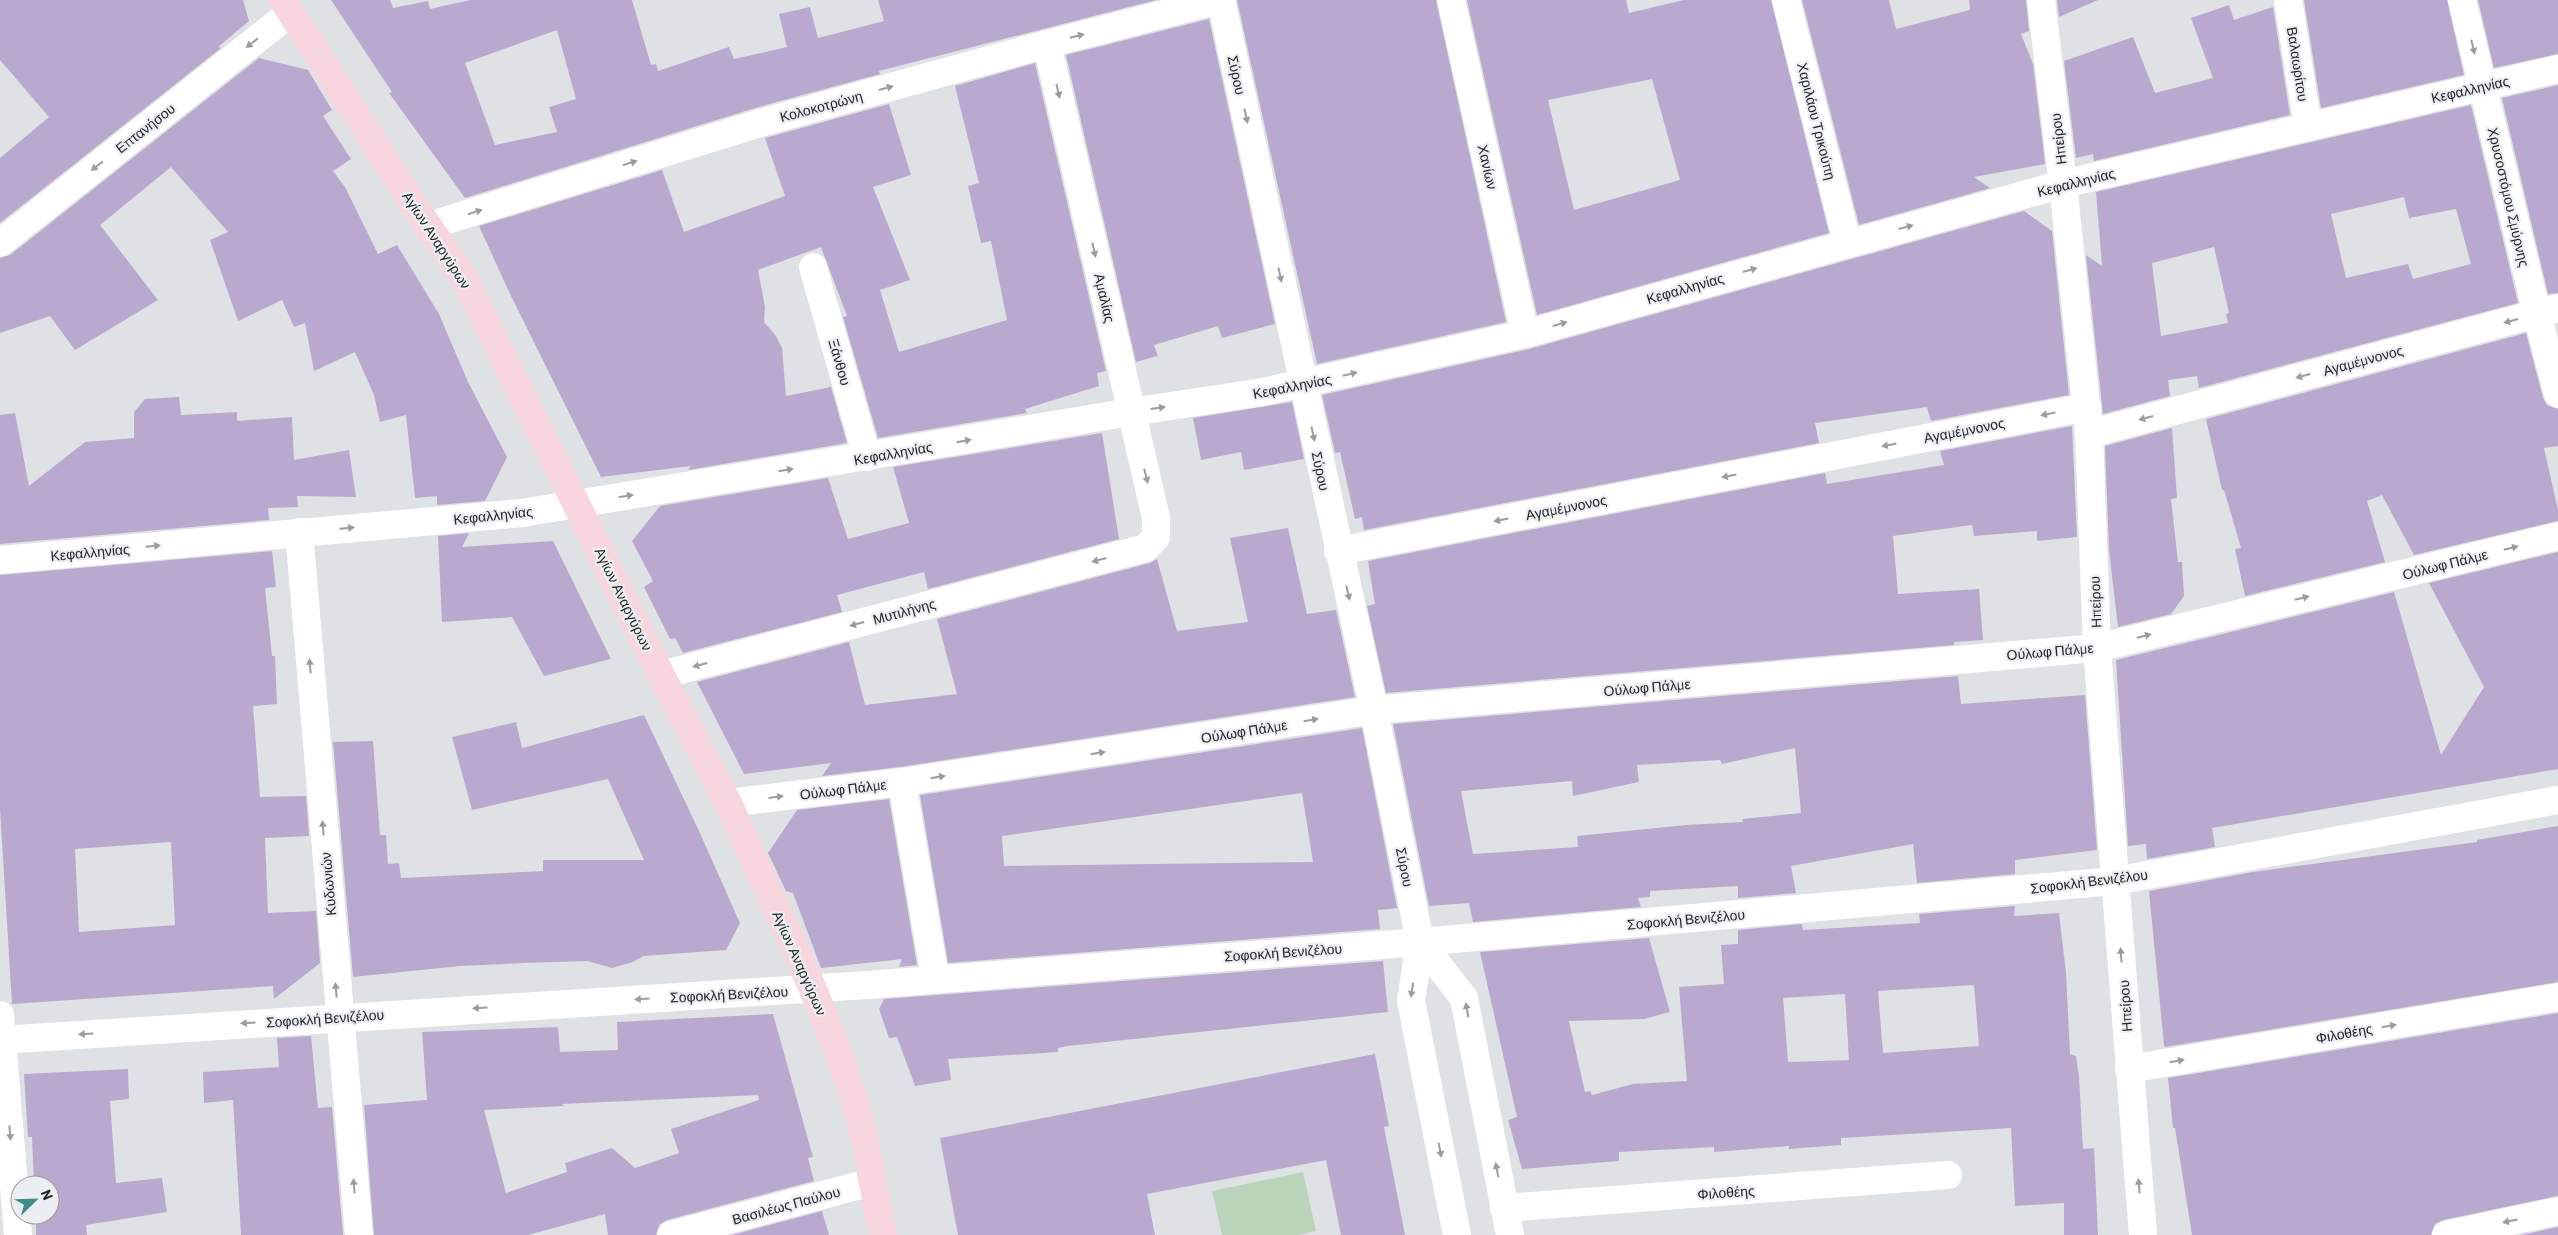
<svg xmlns="http://www.w3.org/2000/svg" width="2558" height="1235" font-family="Barlow,sans-serif">
<style>
.green{fill:#b9d4b9}
.building{fill:#baa9cf;fill-rule:evenodd}
.lines{fill:none;stroke-linecap:round;stroke-linejoin:round}
.minor{stroke:#fff;stroke-width:28}
.major{stroke:#f8d6de;stroke-width:28}
.oneway{fill:#9b9c9c}
.labels{text-anchor:middle;dominant-baseline:central;stroke-width:4.5;stroke-linejoin:round;paint-order:stroke}
.street-label{font-size:14px;fill:#212324;stroke:#eceff2}
</style>
<rect width="100%" height="100%" fill="#dee2e5"/>
<polygon class="green" points="1303,1172 1316,1231 1299,1235 1222,1235 1212,1191"/>
<g class="building">
<polygon points="0,0 243,0 249,21 218,47 221,48 0,223 0,158 49,117 0,60"/>
<path d="M331 0H390L393 8 428 1 430 9 470 0H632L651 65 656 64 658 71 729 47 734 59 787 47 779 14 810 7 818 38 884 21 878 0H1156L879 71 880 74 755 108 465 198 389 93 392 92ZM557 30 576 99 549 107 557 132 495 145 465 63Z"/>
<polygon points="1237,0 1436,0 1506,322 1317,364"/>
<path d="M1467 0H1626L1629 13 1684 0H1771L1829 233 1537 315ZM1652 79 1680 180 1574 210 1548 100Z"/>
<polygon points="1802,0 1889,0 1896,29 1970,10 1969,0 2026,0 2029,31 2021,34 2033,64 2045,164 1974,177 1990,188 1859,225"/>
<polygon points="2057,0 2098,0 2059,17"/>
<polygon points="2304,0 2447,0 2464,75 2321,108"/>
<polygon points="2478,0 2558,0 2558,54 2494,68"/>
<polygon points="2229,5 2234,20 2273,7 2290,115 2094,161 2093,154 2076,158 2064,61 2133,37 2155,93 2213,78 2191,18"/>
<polygon points="1209,19 1275,324 1222,338 1218,326 1154,345 1158,356 1136,362 1066,55"/>
<polygon points="259,58 308,70 332,110 323,116 351,159 333,171 345,187 378,254 397,245 439,314 468,382 507,457 485,501 437,505 437,496 415,498 406,415 380,422 374,395 355,352 314,371 305,323 294,327 282,300 238,321 210,240 228,232 171,167 100,225 158,300 75,350 50,316 0,333 0,258 10,255"/>
<polygon points="1035,63 1106,371 1097,373 1099,386 1025,409 1027,413 878,438 843,317 847,316 821,247 758,270 765,307 764,322 776,336 782,348 786,396 831,387 847,443 688,470 691,466 601,477 510,294 479,226 662,170 684,232 785,196 765,138 889,104 911,175 873,187 910,280 880,290 899,352 1007,320 991,241 981,243 968,186 979,183 955,86"/>
<polygon points="2558,85 2558,293 2548,294 2502,98"/>
<path d="M2471 105 2518 303 2199 388 2197 376 2168 380 2170 396 2103 414 2086 255 2102 266 2096 192ZM2404 197 2409 218 2456 209 2471 264 2413 279 2408 264 2346 278 2331 214ZM2214 247 2229 313 2226 314 2228 323 2161 336 2152 263Z"/>
<polygon points="2024,211 2052,231 2069,395 1931,421 1927,407 1815,423 1819,443 1364,530 1362,517 1355,519 1340,452 1335,453 1322,395 1529,349"/>
<polygon points="2526,333 2543,398 2547,405 2558,409 2558,446 2544,448 2558,510 2558,521 2414,555 2382,495 2367,501 2385,562 2245,596 2235,549 2241,548 2224,490 2222,490 2206,419"/>
<polygon points="179,397 181,415 237,412 237,421 292,417 294,460 349,450 356,497 297,496 298,507 268,508 269,520 0,544 0,415 15,413 29,486 85,442 134,438 134,412 145,399"/>
<polygon points="1292,402 1304,459 1244,470 1241,452 1201,460 1193,418"/>
<polygon points="2072,426 2077,537 2037,541 2037,531 1974,536 1972,525 1893,536 1898,594 1979,589 1983,640 1954,642 1954,645 1386,693 1367,606 1375,604 1368,561 1825,473 1827,484 1944,465 1940,451"/>
<polygon points="2172,428 2177,498 2171,499 2178,562 2182,562 2184,596 2171,614 2118,627 2109,550 2105,446"/>
<polygon points="1102,433 1119,539 928,589 924,572 837,595 842,612 683,653 675,638 670,639 644,587 653,581 632,541 660,506 828,478 848,539 909,523 893,467"/>
<polygon points="1288,528 1307,614 1336,610 1355,697 900,767 822,776 831,763 744,774 697,682 849,642 865,705 957,694 937,619 1150,563 1157,559 1177,631 1248,622 1230,538"/>
<polygon points="469,533 462,547 553,541 611,659 544,676 512,617 442,622 438,536"/>
<path d="M272 551 276 587 265 588 272 656H275L277 704 253 706 260 797 306 796 309 836 265 838 268 913 316 911 320 963 274 999 273 986 12 1004 0 809V575ZM171 842 175 925 79 932 75 849Z"/>
<polygon points="2558,552 2558,769 2212,828 2215,847 2147,859 2146,844 2128,846 2116,660 2394,592 2441,755 2484,687 2429,583"/>
<path d="M1958 676 1961 704 2085 695 2097 850 2015 860V874L1917 883 1913 844 1791 866 1796 893 1738 898V886L1650 891V897L1638 898 1641 907 1473 922 1469 903 1429 906 1393 724ZM1795 748 1801 813 1742 819 1743 822 1686 825 1577 836 1578 847 1473 854 1461 791 1572 781 1573 796 1639 782 1637 765 1720 760 1722 764Z"/>
<polygon points="644,715 699,831 740,923 726,950 643,956 633,962 612,968 587,961 525,963 460,966 353,977 333,742 373,741 380,835 386,835 388,864 399,863 401,878 543,871 543,860 644,860 608,779 472,810 452,737 516,722 522,748"/>
<path d="M1362 728 1397 908 1378 910 1380 929 948 963 920 795ZM1302 793 1313 862 1004 866 1002 836Z"/>
<polygon points="889,799 917,965 899,967 902,959 821,968 793,893 786,891 768,853 797,810"/>
<polygon points="2558,826 2558,982 2165,1047 2164,1045 2149,891 2253,872 2477,842 2477,840"/>
<path d="M2015 906 2014 916 2059 913 2066 973 2070 1054 2076 1056 2079 1076 2083 1149 2094 1148 2098 1235H2064V1203L2015 1206 2011 1128 1841 1138V1145L1789 1149V1146L1714 1152V1147L1619 1152V1161L1522 1169 1508 1120 1517 1117 1480 952 1649 938 1670 1012 1644 1019 1569 1021 1585 1092 1590 1091 1592 1095 1633 1084 1687 1081 1679 987 1724 984 1721 945 1738 944V930L1802 924 1803 930 1920 923 1919 914ZM1974 985 1979 1046 1883 1053 1878 991ZM1845 994 1849 1060 1788 1062 1783 998Z"/>
<polygon points="1383,961 1388,1012 1068,1046 1058,1048 1058,1052 948,1059 951,1080 915,1086 897,1037 889,1038 879,1009 884,999"/>
<polygon points="2558,1013 2558,1196 2443,1220 2435,1224 2431,1235 2192,1235 2175,1128 2173,1128 2168,1078"/>
<path d="M773 1014 813 1157 808 1158 814 1181 667 1220 660 1224 656 1235H608L605 1214 528 1235H374L364 1105 427 1100 422 1032 558 1027 560 1052 618 1050 617 1022ZM758 1095 759 1100 671 1129 679 1153 635 1168 612 1148 565 1163 567 1172 506 1193 484 1110 564 1106 562 1104Z"/>
<polygon points="311,1036 318,1108 332,1107 343,1235 241,1235 233,1100 204,1103 203,1072 279,1067 277,1038"/>
<polygon points="1375,1054 1389,1126 1384,1127 1405,1235 1341,1235 1326,1160 1147,1194 1155,1235 958,1235 940,1138"/>
<polygon points="128,1069 129,1099 110,1101 116,1183 162,1178 167,1212 86,1225 87,1235 36,1235 36,1215 50,1215 50,1185 34,1185 32,1137 28,1137 24,1074"/>
<polygon points="822,1211 829,1235 732,1235"/>
<polygon points="2558,1227 2558,1235 2521,1235"/>
</g>
<g class="lines">
<g class="minor">
<polyline points="1221,0 1374,710 1420,942 1411,1001 1457,1235"/>
<polyline points="1451,0 1525,334"/>
<polyline points="1786,0 1847,242"/>
<polyline points="2041,0 2063,184 2089,434 2097,648 2143,1235"/>
<polyline points="2288,0 2308,127"/>
<polyline points="2462,0 2537,314 2558,394"/>
<polyline points="428,226 760,123 1047,44 1219,0"/>
<polyline points="0,243 290,13"/>
<polyline points="813,267 867,457"/>
<polyline points="299,532 359,1235"/>
<polyline points="1338,551 2087,407 2089,434 2558,308"/>
<polyline points="0,560 522,513 1131,412 1263,392 1525,334 2063,184 2558,69"/>
<polyline points="661,675 1146,548 1156,537 1156,518 1047,44"/>
<polyline points="902,782 935,978"/>
<polyline points="728,803 902,782 1374,710 2097,648 2558,536"/>
<polyline points="1420,942 1464,998 1510,1235"/>
<polyline points="0,1015 18,1235"/>
<polyline points="0,1040 867,985 1420,942 2115,881 2558,800"/>
<polyline points="2129,1069 2558,997"/>
<polyline points="1504,1208 1948,1175"/>
<polyline points="671,1235 872,1182"/>
<polyline points="2446,1235 2558,1211"/>
</g>
<polyline class="major" points="283,0 415,207 464,278 661,675 728,803 813,989 842,1062 861,1122 883,1235"/>
</g>
<defs><path id="oneway-solid" d="M-6-.8H1V-3.2L6.5 0L1 3.2V.8H-6Z" transform="scale(1.25)"/></defs>
<g class="oneway">
<use href="#oneway-solid" transform="translate(1077 36) rotate(-14)"/>
<use href="#oneway-solid" transform="translate(252 43) rotate(142)"/>
<use href="#oneway-solid" transform="translate(2473 47) rotate(77)"/>
<use href="#oneway-solid" transform="translate(886 88) rotate(-15)"/>
<use href="#oneway-solid" transform="translate(1058 91) rotate(77)"/>
<use href="#oneway-solid" transform="translate(1246 116) rotate(78)"/>
<use href="#oneway-solid" transform="translate(630 163) rotate(-17)"/>
<use href="#oneway-solid" transform="translate(97 166) rotate(142)"/>
<use href="#oneway-solid" transform="translate(475 212) rotate(-17)"/>
<use href="#oneway-solid" transform="translate(1906 227) rotate(-15)"/>
<use href="#oneway-solid" transform="translate(1094 250) rotate(77)"/>
<use href="#oneway-solid" transform="translate(1750 270) rotate(-16)"/>
<use href="#oneway-solid" transform="translate(1280 275) rotate(78)"/>
<use href="#oneway-solid" transform="translate(2511 321) rotate(165)"/>
<use href="#oneway-solid" transform="translate(1560 324) rotate(-16)"/>
<use href="#oneway-solid" transform="translate(1350 374) rotate(-13)"/>
<use href="#oneway-solid" transform="translate(2303 376) rotate(165)"/>
<use href="#oneway-solid" transform="translate(1158 408) rotate(-8)"/>
<use href="#oneway-solid" transform="translate(2048 414) rotate(169)"/>
<use href="#oneway-solid" transform="translate(2146 418) rotate(165)"/>
<use href="#oneway-solid" transform="translate(1313 434) rotate(78)"/>
<use href="#oneway-solid" transform="translate(964 441) rotate(-10)"/>
<use href="#oneway-solid" transform="translate(1889 445) rotate(169)"/>
<use href="#oneway-solid" transform="translate(786 470) rotate(-9)"/>
<use href="#oneway-solid" transform="translate(1146 476) rotate(76)"/>
<use href="#oneway-solid" transform="translate(1729 476) rotate(169)"/>
<use href="#oneway-solid" transform="translate(626 496) rotate(-9)"/>
<use href="#oneway-solid" transform="translate(1501 520) rotate(169)"/>
<use href="#oneway-solid" transform="translate(347 528) rotate(-5)"/>
<use href="#oneway-solid" transform="translate(153 546) rotate(-5)"/>
<use href="#oneway-solid" transform="translate(2511 548) rotate(-14)"/>
<use href="#oneway-solid" transform="translate(1099 560) rotate(165)"/>
<use href="#oneway-solid" transform="translate(1348 593) rotate(77)"/>
<use href="#oneway-solid" transform="translate(2302 598) rotate(-14)"/>
<use href="#oneway-solid" transform="translate(857 624) rotate(165)"/>
<use href="#oneway-solid" transform="translate(2144 636) rotate(-14)"/>
<use href="#oneway-solid" transform="translate(700 665) rotate(165)"/>
<use href="#oneway-solid" transform="translate(310 666) rotate(-95)"/>
<use href="#oneway-solid" transform="translate(1311 720) rotate(-9)"/>
<use href="#oneway-solid" transform="translate(1098 753) rotate(-9)"/>
<use href="#oneway-solid" transform="translate(938 777) rotate(-9)"/>
<use href="#oneway-solid" transform="translate(776 797) rotate(-7)"/>
<use href="#oneway-solid" transform="translate(323 828) rotate(-95)"/>
<use href="#oneway-solid" transform="translate(2121 955) rotate(-94)"/>
<use href="#oneway-solid" transform="translate(336 990) rotate(-95)"/>
<use href="#oneway-solid" transform="translate(1412 990) rotate(99)"/>
<use href="#oneway-solid" transform="translate(642 999) rotate(177)"/>
<use href="#oneway-solid" transform="translate(480 1008) rotate(177)"/>
<use href="#oneway-solid" transform="translate(1467 1010) rotate(-100)"/>
<use href="#oneway-solid" transform="translate(248 1023) rotate(176)"/>
<use href="#oneway-solid" transform="translate(2389 1026) rotate(-10)"/>
<use href="#oneway-solid" transform="translate(86 1034) rotate(176)"/>
<use href="#oneway-solid" transform="translate(2177 1061) rotate(-10)"/>
<use href="#oneway-solid" transform="translate(10 1133) rotate(85)"/>
<use href="#oneway-solid" transform="translate(1440 1150) rotate(79)"/>
<use href="#oneway-solid" transform="translate(1497 1170) rotate(-101)"/>
<use href="#oneway-solid" transform="translate(354 1186) rotate(-95)"/>
<use href="#oneway-solid" transform="translate(2139 1186) rotate(-95)"/>
<use href="#oneway-solid" transform="translate(2510 1221) rotate(168)"/>
</g>
<g class="labels">
<g class="street-label">
<text transform="translate(2298 64) rotate(81)">Βαλαωρίτου</text>
<text transform="translate(1237 75) rotate(78)">Σύρου</text>
<text transform="translate(2470 89) rotate(-13)">Κεφαλληνίας</text>
<text transform="translate(821 106) rotate(-15)">Κολοκοτρώνη</text>
<text transform="translate(1817 121) rotate(76)">Χαριλάου Τρικούπη</text>
<text transform="translate(145 128) rotate(-38)">Επτανήσου</text>
<text transform="translate(2058 139) rotate(-97)">Ηπείρου</text>
<text transform="translate(1488 167) rotate(77)">Χανίων</text>
<text transform="translate(2076 182) rotate(-14)">Κεφαλληνίας</text>
<text transform="translate(2509 197) rotate(77)">Χρυσοστόμου Σμύρνης</text>
<text transform="translate(437 240) rotate(57)">Αγίων Αναργύρων</text>
<text transform="translate(1685 288) rotate(-16)">Κεφαλληνίας</text>
<text transform="translate(1105 298) rotate(77)">Αμαλίας</text>
<text transform="translate(2363 360) rotate(-15)">Αγαμέμνονος</text>
<text transform="translate(840 362) rotate(74)">Ξάνθου</text>
<text transform="translate(1292 386) rotate(-11)">Κεφαλληνίας</text>
<text transform="translate(1964 430) rotate(-11)">Αγαμέμνονος</text>
<text transform="translate(893 453) rotate(-10)">Κεφαλληνίας</text>
<text transform="translate(1321 471) rotate(78)">Σύρου</text>
<text transform="translate(1566 507) rotate(-11)">Αγαμέμνονος</text>
<text transform="translate(493 515) rotate(-6)">Κεφαλληνίας</text>
<text transform="translate(90 552) rotate(-5)">Κεφαλληνίας</text>
<text transform="translate(2445 564) rotate(-14)">Ούλωφ Πάλμε</text>
<text transform="translate(624 599) rotate(64)">Αγίων Αναργύρων</text>
<text transform="translate(2095 602) rotate(-92)">Ηπείρου</text>
<text transform="translate(904 611) rotate(-15)">Μυτιλήνης</text>
<text transform="translate(2050 651) rotate(-5)">Ούλωφ Πάλμε</text>
<text transform="translate(1647 687) rotate(-5)">Ούλωφ Πάλμε</text>
<text transform="translate(1244 731) rotate(-9)">Ούλωφ Πάλμε</text>
<text transform="translate(843 789) rotate(-7)">Ούλωφ Πάλμε</text>
<text transform="translate(1405 867) rotate(79)">Σύρου</text>
<text transform="translate(2089 881) rotate(-7)">Σοφοκλή Βενιζέλου</text>
<text transform="translate(328 884) rotate(-95)">Κυδωνιών</text>
<text transform="translate(1686 919) rotate(-5)">Σοφοκλή Βενιζέλου</text>
<text transform="translate(1283 952) rotate(-4)">Σοφοκλή Βενιζέλου</text>
<text transform="translate(800 963) rotate(66)">Αγίων Αναργύρων</text>
<text transform="translate(729 994) rotate(-3)">Σοφοκλή Βενιζέλου</text>
<text transform="translate(2125 1006) rotate(-94)">Ηπείρου</text>
<text transform="translate(325 1018) rotate(-4)">Σοφοκλή Βενιζέλου</text>
<text transform="translate(2344 1033) rotate(-10)">Φιλοθέης</text>
<text transform="translate(1726 1192) rotate(-4)">Φιλοθέης</text>
<text transform="translate(786 1205) rotate(-15)">Βασιλέως Παύλου</text>
</g>
</g>
<g transform="translate(35 1200) rotate(67)"><circle r="24" fill="#eceff2" stroke="#9b9da0"/>
<path d="M0-4L9 19L0 12L-9 19Z" fill="#438b88"/>
<text y="-8" font-size="14" font-weight="bold" text-anchor="middle" fill="#212324">N</text>
</g>
</svg>
